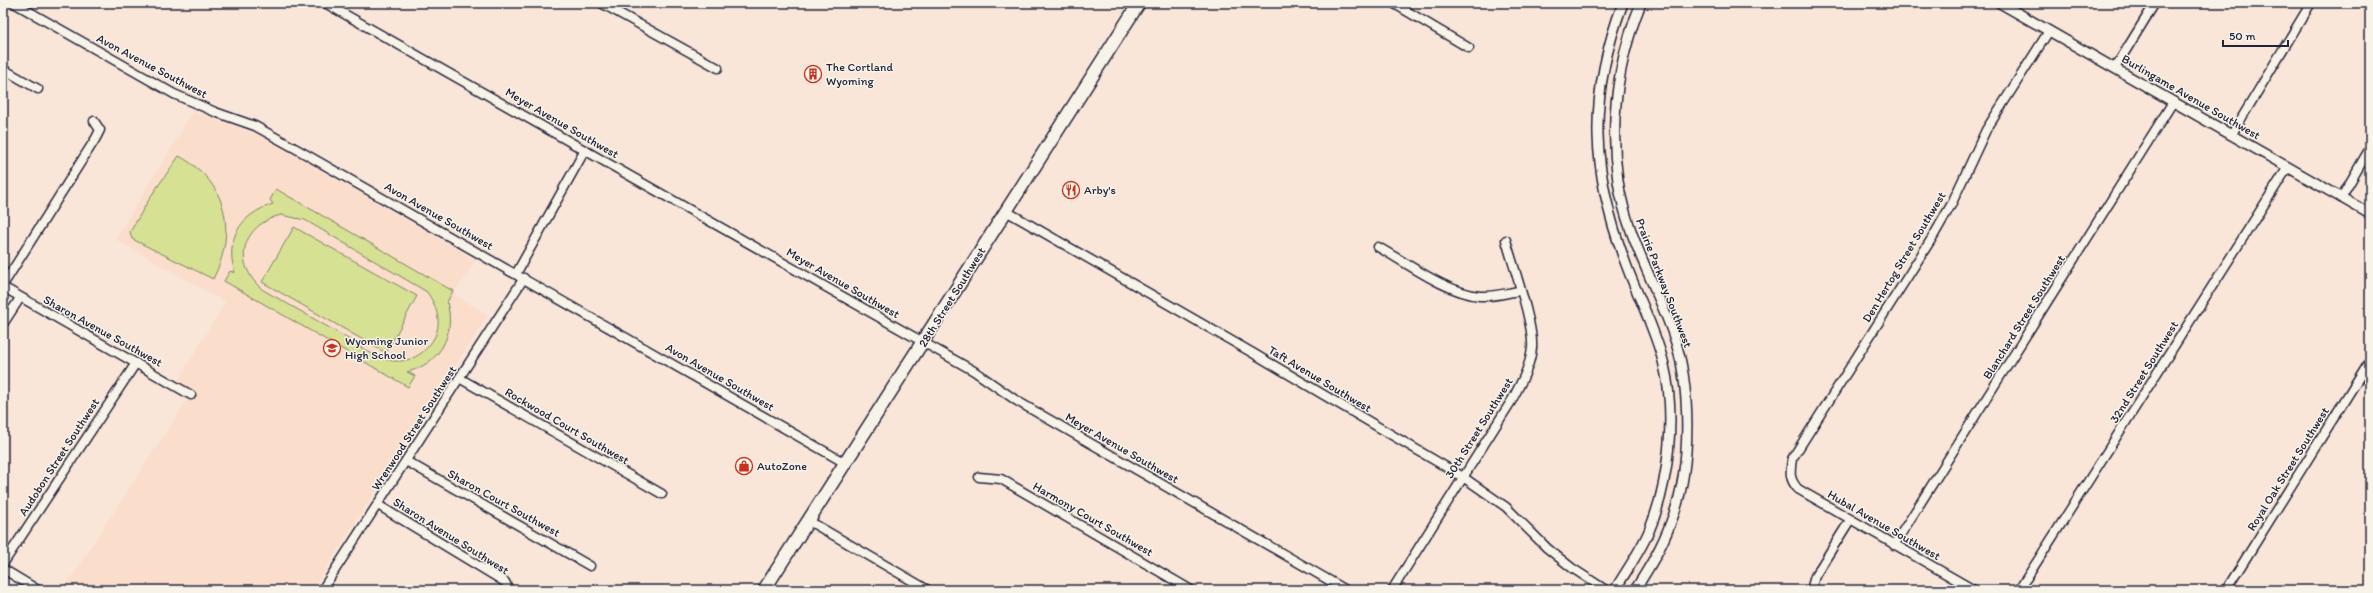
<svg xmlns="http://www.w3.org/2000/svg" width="2373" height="593" font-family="Itim,sans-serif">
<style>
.built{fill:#fbddcc}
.grass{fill:#d6e193;stroke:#7c8267;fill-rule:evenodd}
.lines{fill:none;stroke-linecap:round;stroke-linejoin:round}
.minor-casing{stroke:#22223b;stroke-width:11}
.tertiary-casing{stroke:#22223b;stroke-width:12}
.primary-casing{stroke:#22223b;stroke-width:15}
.minor{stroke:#f7f3e8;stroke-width:8}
.tertiary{stroke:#f7f3e8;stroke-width:9}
.primary{stroke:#f7f3e8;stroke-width:12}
.labels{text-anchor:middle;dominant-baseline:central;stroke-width:3;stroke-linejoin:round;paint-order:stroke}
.street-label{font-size:12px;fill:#22223b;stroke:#f7f3e8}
.poi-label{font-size:12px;fill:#22223b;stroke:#f7f3e8;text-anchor:start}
</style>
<rect width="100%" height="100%" fill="#f9e6d8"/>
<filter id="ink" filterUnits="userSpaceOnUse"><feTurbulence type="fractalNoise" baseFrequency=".025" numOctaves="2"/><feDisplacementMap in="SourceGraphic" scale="8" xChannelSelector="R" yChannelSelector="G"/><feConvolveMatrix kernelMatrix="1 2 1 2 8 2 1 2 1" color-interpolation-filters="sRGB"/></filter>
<g filter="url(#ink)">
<polygon class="built" points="193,112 258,134 476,260 454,294 488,315 312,590 63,590 193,390 178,381 225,302 115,239"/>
<g class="grass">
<path d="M179 156C228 182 237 232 213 279L132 239 130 232 151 196Z"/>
<path d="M276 189 453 291 447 302C456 334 440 364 407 372L415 376 408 387 224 281 230 271 235 273C224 239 241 214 273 204L270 200ZM281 215 305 220 427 292C437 307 443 323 433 340 424 354 411 362 394 361 377 360 360 346 345 337 318 321 290 305 263 290 231 263 242 225 281 215Z"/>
<polygon points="294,227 417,296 386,353 262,282"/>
</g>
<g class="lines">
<g class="minor-casing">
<g id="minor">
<polyline points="14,3 174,94 215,112 255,126 300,151 845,463"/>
<polyline points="325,3 974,371 1017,401 1346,590"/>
<polyline points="601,3 718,68"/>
<polyline points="1393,3 1469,48"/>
<polyline points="2115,68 2155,3"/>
<polyline points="3,69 38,89"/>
<polyline points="2232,134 2311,3"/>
<polyline points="2341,198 2370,148"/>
<polyline points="1006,211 1251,352 1463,477 1506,507 1547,548 1572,568 1606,590"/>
<path d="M1378 247C1407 263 1447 293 1480 296 1493 297 1506 293 1519 291"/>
<polyline points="516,274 585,150"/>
<polyline points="3,285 96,138 100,130 94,121"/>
<polyline points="3,287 191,395"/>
<polyline points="3,324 20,298"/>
<polyline points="461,379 662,494"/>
<polyline points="406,461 590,566"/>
<polyline points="979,477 1001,479 1191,590"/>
<polyline points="378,505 505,582 509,590"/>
<polyline points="809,521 928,590"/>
<polyline points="1894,545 2173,102"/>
<polyline points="3,564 136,363"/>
<polyline points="3,569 38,590"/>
<polyline points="322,590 524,278"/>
<path d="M1392 590 1512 400C1521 383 1530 367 1532 348 1534 324 1513 266 1506 240"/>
<polyline points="1811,590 1815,576 1850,520"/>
<path d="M1974 590 1798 489C1789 479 1790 473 1792 459L1934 235 1951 205 1986 130 2049 31"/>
<polyline points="2019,590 2288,167"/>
<polyline points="2226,590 2370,360"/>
</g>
</g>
<g class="tertiary-casing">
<g id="tertiary">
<polyline points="2000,3 2370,214"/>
<path d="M1615 590C1626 571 1640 552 1649 531 1669 484 1676 415 1664 365 1656 331 1639 299 1627 267 1591 172 1587 98 1623 3"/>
<path d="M1635 590C1649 568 1662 547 1671 522 1692 470 1692 384 1672 331 1654 281 1626 234 1618 181 1609 119 1618 60 1641 3"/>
</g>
</g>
<g class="primary-casing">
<polyline id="primary" points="764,590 1139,3"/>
</g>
<use href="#minor" class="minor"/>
<use href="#tertiary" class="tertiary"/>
<use href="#primary" class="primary"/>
</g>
</g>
<defs>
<g id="building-ring" transform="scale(0.9)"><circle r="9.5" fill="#f7f3e8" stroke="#c8321e" stroke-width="1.5"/><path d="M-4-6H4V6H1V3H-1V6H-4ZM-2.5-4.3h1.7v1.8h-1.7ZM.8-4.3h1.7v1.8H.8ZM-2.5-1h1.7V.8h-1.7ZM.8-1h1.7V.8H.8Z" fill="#c8321e"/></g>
<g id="restaurant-ring" transform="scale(0.9)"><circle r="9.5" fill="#f7f3e8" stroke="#c8321e" stroke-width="1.5"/><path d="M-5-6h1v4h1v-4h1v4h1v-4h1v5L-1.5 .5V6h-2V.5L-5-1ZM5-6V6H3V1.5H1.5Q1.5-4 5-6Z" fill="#c8321e"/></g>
<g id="school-ring" transform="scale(0.9)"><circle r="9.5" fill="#f7f3e8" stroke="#c8321e" stroke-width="1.5"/><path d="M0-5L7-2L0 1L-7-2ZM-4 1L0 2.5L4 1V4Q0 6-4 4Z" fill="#c8321e"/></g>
<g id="shop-ring" transform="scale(0.9)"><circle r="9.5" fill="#f7f3e8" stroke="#c8321e" stroke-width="1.5"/><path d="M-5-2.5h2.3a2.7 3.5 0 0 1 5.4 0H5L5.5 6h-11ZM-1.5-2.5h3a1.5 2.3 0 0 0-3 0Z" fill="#c8321e"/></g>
</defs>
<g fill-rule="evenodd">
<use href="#building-ring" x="813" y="74"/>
<use href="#restaurant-ring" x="1071" y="190"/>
<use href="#school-ring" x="332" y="348"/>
<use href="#shop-ring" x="744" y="466"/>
</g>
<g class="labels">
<g class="street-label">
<text transform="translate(152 66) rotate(28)">Avon Avenue Southwest</text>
<text transform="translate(2191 97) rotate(30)">Burlingame Avenue Southwest</text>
<text transform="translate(562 123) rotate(30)">Meyer Avenue Southwest</text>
<text transform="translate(439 216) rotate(30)">Avon Avenue Southwest</text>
<text transform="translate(1904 257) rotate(-59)">Den Hertog Street Southwest</text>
<text transform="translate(843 283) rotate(30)">Meyer Avenue Southwest</text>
<text transform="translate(1664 283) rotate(69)">Prairie Parkway Southwest</text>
<text transform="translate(952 297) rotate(-58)">28th Street Southwest</text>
<text transform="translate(2024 317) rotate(-58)">Blanchard Street Southwest</text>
<text transform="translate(103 331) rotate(29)">Sharon Avenue Southwest</text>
<text transform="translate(2144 372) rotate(-58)">32nd Street Southwest</text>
<text transform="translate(720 377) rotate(30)">Avon Avenue Southwest</text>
<text transform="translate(1320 379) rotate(31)">Taft Avenue Southwest</text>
<text transform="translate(567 426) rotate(30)">Rockwood Court Southwest</text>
<text transform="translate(414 428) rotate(-57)">Wrenwood Street Southwest</text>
<text transform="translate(1479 428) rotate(-58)">30th Street Southwest</text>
<text transform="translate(1122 448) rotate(30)">Meyer Avenue Southwest</text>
<text transform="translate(59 457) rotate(-57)">Audobon Street Southwest</text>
<text transform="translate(2288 469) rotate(-58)">Royal Oak Street Southwest</text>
<text transform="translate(504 503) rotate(29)">Sharon Court Southwest</text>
<text transform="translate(1093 519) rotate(30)">Harmony Court Southwest</text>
<text transform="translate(1884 525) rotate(30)">Hubal Avenue Southwest</text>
<text transform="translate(451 536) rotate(32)">Sharon Avenue Southwest</text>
</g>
<g class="poi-label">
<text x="826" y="67">The Cortland<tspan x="826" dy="14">Wyoming</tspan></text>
<text x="1084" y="190">Arby's</text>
<text x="345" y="341">Wyoming Junior<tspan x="345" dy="14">High School</tspan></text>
<text x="757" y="466">AutoZone</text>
</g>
</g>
<rect width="2373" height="593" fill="none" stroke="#f7f3e8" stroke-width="16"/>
<rect x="8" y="8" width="2357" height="577" fill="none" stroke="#22223b" stroke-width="1.5" filter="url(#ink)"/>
<path d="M2223 40v6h65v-6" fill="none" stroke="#22223b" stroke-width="2"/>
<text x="2229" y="40" font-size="12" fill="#22223b" stroke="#f7f3e8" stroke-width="3" paint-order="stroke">50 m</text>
</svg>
